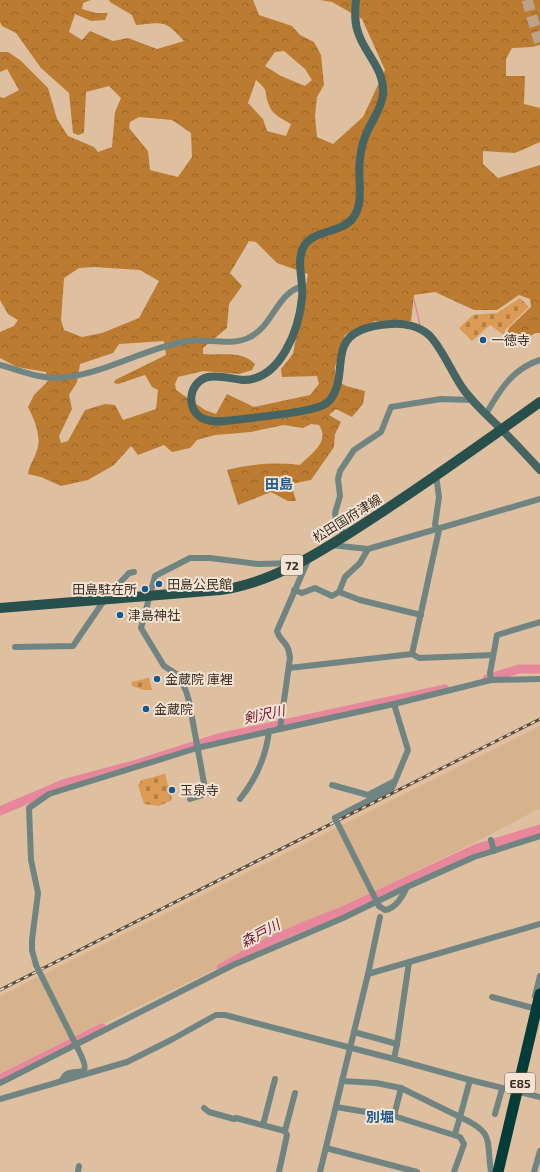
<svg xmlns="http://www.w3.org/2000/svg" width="540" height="1172" font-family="'Exo 2','Noto Sans JP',sans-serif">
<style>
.built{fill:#d6b28d}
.forest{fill:url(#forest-crowns);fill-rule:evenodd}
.cemetery{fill:url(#cemetery-stones)}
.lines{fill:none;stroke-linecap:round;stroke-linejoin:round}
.stream{stroke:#e8879c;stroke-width:1.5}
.river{stroke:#e8879c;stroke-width:9}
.highway-tunnel{stroke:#bea287;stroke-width:11;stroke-dasharray:11 5.5;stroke-linecap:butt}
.street{stroke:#708582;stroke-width:6}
.secondary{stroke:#466562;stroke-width:8}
.primary{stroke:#274f4b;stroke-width:10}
.rail-casing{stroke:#5e4d3d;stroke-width:3}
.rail{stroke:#f3e3d3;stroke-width:1.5;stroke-dasharray:4.5;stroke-linecap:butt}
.street-bridge{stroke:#708582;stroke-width:6}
.highway-bridge{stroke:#033c38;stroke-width:11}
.poi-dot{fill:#155a8e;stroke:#f3e3d3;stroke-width:1.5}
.labels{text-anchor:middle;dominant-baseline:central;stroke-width:4;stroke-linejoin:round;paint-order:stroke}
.shield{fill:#f3e3d3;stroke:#736558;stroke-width:1}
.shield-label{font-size:12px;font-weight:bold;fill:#3c2f23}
.poi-label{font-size:13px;fill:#3c2f23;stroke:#f3e3d3;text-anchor:start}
.street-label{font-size:13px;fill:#3c2f23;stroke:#f3e3d3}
.neighbourhood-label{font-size:14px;font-weight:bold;fill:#1e5a8b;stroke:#f3e3d3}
.water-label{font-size:14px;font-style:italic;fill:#6d1833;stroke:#f3e3d3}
</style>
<defs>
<pattern id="forest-crowns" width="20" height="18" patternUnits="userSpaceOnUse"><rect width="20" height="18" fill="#bb7b30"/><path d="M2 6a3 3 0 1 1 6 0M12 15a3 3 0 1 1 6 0" fill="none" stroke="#996528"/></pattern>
<pattern id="cemetery-stones" width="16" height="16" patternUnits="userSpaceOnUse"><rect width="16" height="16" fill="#db9b54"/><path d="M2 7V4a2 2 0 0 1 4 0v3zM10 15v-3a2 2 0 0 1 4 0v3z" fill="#b37f45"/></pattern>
</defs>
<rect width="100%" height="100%" fill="#debfa0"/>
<polygon class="built" points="540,726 540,808 480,840 0,1074 0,996"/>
<path class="forest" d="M0 0H91L83 3 82 9 96 13H108L105 20 91 21 75 14 69 32 82 40 90 31 113 41 128 38 157 49 184 41C165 20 165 22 136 25L132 15 110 2 109 0H253L259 15 292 26 300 35 314 42 321 55 324 85 317 97 315 116 317 137 333 144 363 117 385 70 362 19 332 2 320 0H540V45L532 47 512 48 506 59V76H525L524 104 540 108V142L515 153 483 151V164L498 178 540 165V333H536L512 345 506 337 509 328 531 307 530 299 519 295 497 310H474L435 292 414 295 411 321H375L345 335 335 367V380L346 386 365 391 363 404 352 417 336 409 329 415 341 422 335 434 334 447 311 480 291 484 296 501H288L271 492 238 505 227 470C251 464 275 462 300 465 312 453 330 442 319 425L311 424 303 428 284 425 251 432 215 435 197 440 190 448 172 452 164 445 138 455 131 446 114 465 88 480 61 486 41 477 28 474C30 463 34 460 37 450 42 436 34 419 28 407L34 395 48 381 46 372 17 367 0 358V332L14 326 18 320 8 314 0 300V97L4 98 19 90 7 69 0 72V52H8L20 60 48 88 57 119 68 136 94 147 98 152 112 147 115 112 121 98 109 86 86 92 84 133 78 135 73 133 69 93 41 68 16 33 2 26 0 22ZM284 51 305 69 312 80 305 86 281 76 265 66 275 52ZM256 80C271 93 263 91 269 105 272 115 283 119 291 124L286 136 267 131 263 119 248 103ZM139 117 172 120 191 133 192 157 178 177 150 170 148 151 129 128 130 122ZM249 241 256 242 277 263 308 274 293 354 281 369 282 377 317 376 319 384 310 395 254 407 227 394 216 414 205 410 176 390 175 384 178 377 203 371 239 374 252 370 255 364C241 350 221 356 203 354V348L227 328 229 304 242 286 230 273ZM94 267 140 270 159 281 139 318 102 333 82 337 64 330 61 320 64 278 79 268ZM164 341 166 355 115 380 114 383 118 384 145 375 152 387 158 390 156 409 123 420 115 405 105 404 85 410 68 441 61 443 59 436 72 409 69 395 77 382 80 364 113 353 119 344Z"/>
<g class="cemetery">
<polygon points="520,298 529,307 505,330 504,335 490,325 472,341 459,328 473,315 497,313"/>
<polygon points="149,678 152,690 144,690 132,686 131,682"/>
<polygon points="165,774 172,800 159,806 144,804 138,785 142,780"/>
</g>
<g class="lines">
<polyline class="stream" points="414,299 420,325"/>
<g class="river">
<polyline points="487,679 519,669 540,669"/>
<polyline points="0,811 66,783 137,764 218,738 445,689"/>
<polyline points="221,968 268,942 302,927 343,911 475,849 540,829"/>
<polyline points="0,1079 102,1028"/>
</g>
<polyline class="highway-tunnel" points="527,0 540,44"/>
<g class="street">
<path d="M0 365C19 370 40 379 59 378 104 375 144 348 187 341 207 338 232 347 250 337 274 325 276 293 303 286"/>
<path d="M486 414C499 391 513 368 540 360"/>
<polyline points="345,536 336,521 335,513 340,496 338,479 340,471 354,450 381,432 391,407 441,399 472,400"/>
<polyline points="331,545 368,549 540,499"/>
<polyline points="294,590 302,593 315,588 332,596 339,592 360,600 421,615"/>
<polyline points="339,592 345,577 360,563 368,549"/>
<polyline points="15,647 73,646 105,599 129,573 134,572"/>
<polyline points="412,654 439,530 435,525 439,497 436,475"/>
<polyline points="289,668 412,654 419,658 493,655"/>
<polyline points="491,680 490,673 497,635 540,622"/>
<path d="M280 729 290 658C288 639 280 643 277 631L309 558"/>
<polyline points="332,785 368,795 395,781"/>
<polyline points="190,799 206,794 189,701 186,691 178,675 164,666 141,628 155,576 190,558 210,558 258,564 296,563"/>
<path d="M240 799C256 779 266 757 269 731"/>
<polyline points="335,818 391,789 393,786 408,750 394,704"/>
<polyline points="491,840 494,851"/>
<path d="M379 906 385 910C395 909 403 896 407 887L474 857 540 836"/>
<polyline points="36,965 32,950 32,940 38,893 31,860 29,808 49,794 197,748 280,729 394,704 491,680 540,679"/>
<polyline points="368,974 540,924"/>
<polyline points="535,996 540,976"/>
<polyline points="492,997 533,1008"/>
<polyline points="354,1032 397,1044 394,1059 470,1080 460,1117 401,1088 394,1116"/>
<polyline points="397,1044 409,962"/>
<polyline points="470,1080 540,1097"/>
<path d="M62 1081C68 1060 98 1088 78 1049"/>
<polyline points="342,1081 376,1083 401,1088"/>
<polyline points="0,1083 233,965 343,918 407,887"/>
<polyline points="0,1099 127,1062 171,1040 216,1015 225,1015 394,1059"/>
<polyline points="336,1107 391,1116 394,1116 460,1137 464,1144 454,1172"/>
<polyline points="204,1108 209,1112 234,1119 236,1118 285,1131 287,1135 279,1172"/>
<polyline points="495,1114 502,1089"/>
<polyline points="263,1125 275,1079"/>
<polyline points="285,1131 295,1093"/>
<path d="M455 1134 460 1117C495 1133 486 1139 491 1172"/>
<polyline points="326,1148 417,1172"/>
<polyline points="78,1172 79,1166"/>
<polyline points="320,1172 368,974 380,917"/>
<polyline points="534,1172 540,1151"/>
</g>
<path class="secondary" d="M356 0C355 12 354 23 359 35 366 55 385 70 383 94 382 107 373 119 368 130 363 140 361 149 360 159 357 177 365 203 353 218 341 234 312 229 303 248 296 263 304 281 302 298 299 329 281 380 243 380 232 379 219 375 208 377 188 382 185 411 204 419 214 423 224 421 234 420 254 417 313 413 327 403 333 398 335 392 337 386 341 373 339 358 344 346 351 329 374 325 391 324 404 323 419 326 429 335 443 349 452 374 464 390 475 405 489 417 502 430 515 443 527 456 540 470"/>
<path class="primary" d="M0 608 220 590C278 583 339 540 388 508 439 474 490 438 540 402"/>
<g class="rail-casing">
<polyline id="rail" points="0,990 540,719"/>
</g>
<use href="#rail" class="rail"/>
<g class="street-bridge">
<polyline points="335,818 379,906"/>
<polyline points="36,965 78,1049"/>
</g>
<polyline class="highway-bridge" points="498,1172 540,994"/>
</g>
<g class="poi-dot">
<circle cx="483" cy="340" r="4"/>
<circle cx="159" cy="584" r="4"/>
<circle cx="145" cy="589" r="4"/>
<circle cx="120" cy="615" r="4"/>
<circle cx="157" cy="679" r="4"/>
<circle cx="146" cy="709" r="4"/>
<circle cx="172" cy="790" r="4"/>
</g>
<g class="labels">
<g class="shield">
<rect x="281" y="555" width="22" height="20" rx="3"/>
<rect x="505" y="1073" width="30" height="20" rx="3"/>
</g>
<g class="shield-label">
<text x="292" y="565">72</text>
<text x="520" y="1083">E85</text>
</g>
<g class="poi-label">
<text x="491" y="340">一徳寺</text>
<text x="167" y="584">田島公民館</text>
<text x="137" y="589" text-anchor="end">田島駐在所</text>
<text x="128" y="615">津島神社</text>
<text x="165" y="679">金蔵院 庫裡</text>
<text x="154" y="709">金蔵院</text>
<text x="180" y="790">玉泉寺</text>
</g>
<g class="street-label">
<text transform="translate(347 518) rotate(-32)">松田国府津線</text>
</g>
<g class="neighbourhood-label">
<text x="279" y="483">田島</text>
<text x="380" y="1116">別堀</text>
</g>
<g class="water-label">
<text transform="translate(264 714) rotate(-12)">剣沢川</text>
<text transform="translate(260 933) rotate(-28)">森戸川</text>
</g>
</g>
</svg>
